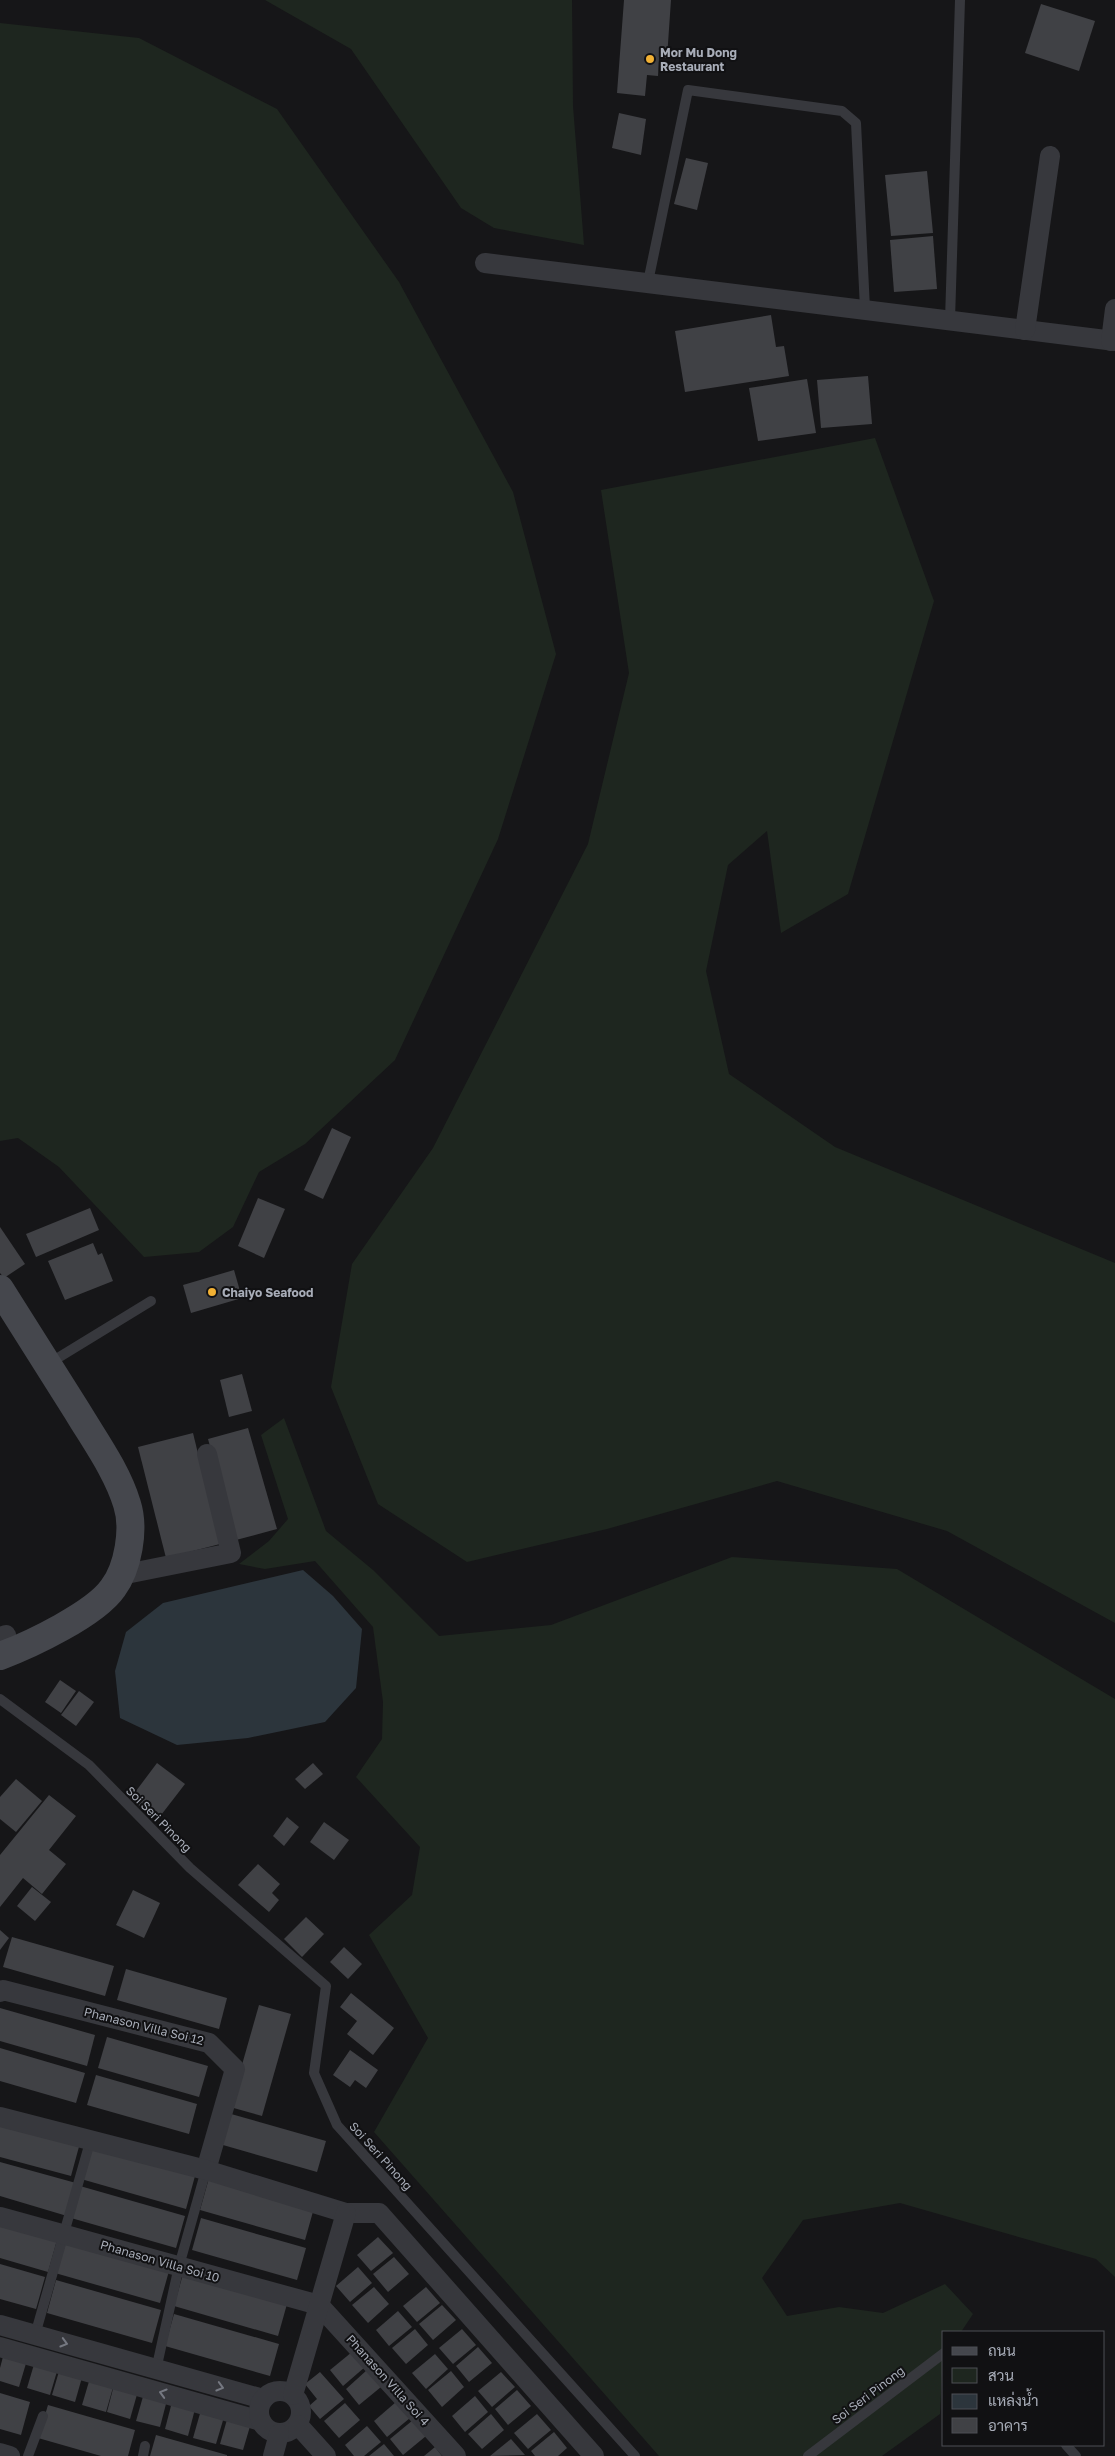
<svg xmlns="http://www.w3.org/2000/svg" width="1115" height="2456" font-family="'Golos Text',Sarabun,sans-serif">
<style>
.green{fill:#1e261f}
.water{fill:#2c353c}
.building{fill:#404145}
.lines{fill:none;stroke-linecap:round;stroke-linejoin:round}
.lane{stroke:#37383d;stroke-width:10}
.street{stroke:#37383d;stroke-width:20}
.secondary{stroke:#45474d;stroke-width:28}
.oneway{stroke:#757881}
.poi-dot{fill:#f2b134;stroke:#111113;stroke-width:2}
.labels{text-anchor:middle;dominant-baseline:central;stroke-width:4;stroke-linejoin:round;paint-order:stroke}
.poi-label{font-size:12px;font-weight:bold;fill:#a8adb8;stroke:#111113;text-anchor:start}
.street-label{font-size:12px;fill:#a8adb8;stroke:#111113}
</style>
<rect width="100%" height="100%" fill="#161618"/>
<g class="green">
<polygon points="265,0 572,0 573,106 584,245 494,228 461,208 351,49"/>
<polygon points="0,23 139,38 277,109 399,282 513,492 556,654 498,839 395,1060 305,1144 259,1172 233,1227 199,1252 144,1257 59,1167 18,1138 0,1141"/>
<polygon points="875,438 934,601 848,894 781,933 767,831 728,865 706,971 729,1074 835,1147 1115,1263 1115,1623 947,1531 777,1481 607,1529 467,1562 378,1504 331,1387 352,1264 433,1148 588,844 629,673 601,490"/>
<polygon points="284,1418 326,1531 373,1570 439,1636 551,1625 732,1557 897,1569 1115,1699 1115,2277 1096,2259 900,2203 803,2220 762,2278 787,2316 839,2307 883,2313 945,2284 973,2314 961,2332 944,2332 940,2414 882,2456 659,2456 374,2132 428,2038 369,1935 412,1895 420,1847 356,1777 382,1739 383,1702 373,1627 315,1561 265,1569 239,1564 269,1541 288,1519 261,1435"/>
</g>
<polygon class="water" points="303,1570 333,1596 362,1629 356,1688 325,1722 248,1738 177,1745 120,1718 115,1671 126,1632 163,1603"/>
<g class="building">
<polygon points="624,0 671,0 667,58 659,58 658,76 647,75 645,96 617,93"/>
<polygon points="1041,4 1095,21 1079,71 1025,53"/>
<polygon points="619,113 646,119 641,155 612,148"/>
<polygon points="686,158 708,163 697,210 674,204"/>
<polygon points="927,171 933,233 891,236 885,175"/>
<polygon points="933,236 937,289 894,292 890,240"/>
<polygon points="771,315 776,347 784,346 789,376 685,392 675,331"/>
<polygon points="868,376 872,424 821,428 817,380"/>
<polygon points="807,379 816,433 758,441 749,388"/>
<polygon points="332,1128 351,1137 323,1199 304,1190"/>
<polygon points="258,1198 285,1209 264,1258 238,1246"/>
<polygon points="90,1208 99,1230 36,1257 26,1234"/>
<polygon points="0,1227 25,1264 4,1278 0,1273"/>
<polygon points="93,1243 98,1255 102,1253 113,1281 65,1300 48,1261"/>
<polygon points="234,1270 242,1298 191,1313 183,1285"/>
<polygon points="242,1374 252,1411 229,1417 220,1380"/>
<polygon points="248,1428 277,1529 236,1540 208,1439"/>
<polygon points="193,1433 220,1544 166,1558 138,1447"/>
<polygon points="60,1680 76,1691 61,1713 45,1702"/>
<polygon points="79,1691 94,1702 76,1726 61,1715"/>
<polygon points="157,1763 185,1784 158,1819 130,1799"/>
<polygon points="313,1763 323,1774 305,1789 295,1779"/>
<polygon points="16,1779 42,1801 16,1832 0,1819 0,1797"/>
<polygon points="49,1795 76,1816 49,1850 66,1864 42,1894 23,1878 0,1907 0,1855"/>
<polygon points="287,1817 299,1827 284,1846 273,1836"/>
<polygon points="324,1822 349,1840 334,1860 310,1842"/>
<polygon points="258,1864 280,1884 272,1893 279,1900 269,1912 238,1885"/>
<polygon points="32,1887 51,1902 35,1921 17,1906"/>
<polygon points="133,1890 160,1903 144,1938 116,1925"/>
<polygon points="306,1917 324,1934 302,1957 284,1939"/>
<polygon points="0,1930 9,1938 0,1950"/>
<polygon points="12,1937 114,1966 105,1996 3,1967"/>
<polygon points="344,1947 362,1964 348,1979 330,1962"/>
<polygon points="126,1969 227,1998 219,2029 117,2000"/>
<polygon points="351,1993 394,2028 373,2055 347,2034 357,2021 340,2007"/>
<polygon points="259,2005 291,2014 262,2116 230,2107"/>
<polygon points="0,2008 95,2035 87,2066 0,2041"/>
<polygon points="107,2037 208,2066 199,2097 98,2068"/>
<polygon points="0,2048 85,2073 76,2103 0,2081"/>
<polygon points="350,2050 378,2070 366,2088 355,2080 350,2087 333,2075"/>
<polygon points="96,2075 197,2104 189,2134 87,2105"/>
<polygon points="224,2112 326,2141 317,2172 216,2143"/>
<polygon points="0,2122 80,2143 71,2176 0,2157"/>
<polygon points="91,2147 195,2176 186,2209 81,2179"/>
<polygon points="0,2162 76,2183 67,2216 0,2196"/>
<polygon points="209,2178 314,2208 305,2240 200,2210"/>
<polygon points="80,2186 185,2216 176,2248 71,2218"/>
<polygon points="201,2218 306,2248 297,2280 192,2250"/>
<polygon points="0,2223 57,2240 48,2272 0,2258"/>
<polygon points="378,2237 393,2253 371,2271 357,2255"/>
<polygon points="64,2241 169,2271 160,2303 55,2273"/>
<polygon points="394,2257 409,2274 388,2292 373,2274"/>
<polygon points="0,2264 45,2277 36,2309 0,2299"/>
<polygon points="358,2267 372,2283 350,2302 336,2286"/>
<polygon points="183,2274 287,2304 278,2336 174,2306"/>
<polygon points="56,2280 161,2310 152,2343 47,2313"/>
<polygon points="374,2287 389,2304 368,2323 352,2305"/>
<polygon points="426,2287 440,2303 417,2322 403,2306"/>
<polygon points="442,2305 456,2320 433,2340 419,2324"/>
<polygon points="398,2311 412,2327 389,2346 376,2330"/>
<polygon points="174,2314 279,2344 270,2376 165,2346"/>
<polygon points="415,2329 428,2345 406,2364 392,2348"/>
<polygon points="462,2329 476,2345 453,2364 439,2348"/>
<polygon points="478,2347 492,2363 469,2382 456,2366"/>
<polygon points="352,2352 365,2367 343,2386 330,2370"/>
<polygon points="4,2353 27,2360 19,2387 0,2381 0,2368"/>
<polygon points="435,2354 448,2369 426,2389 412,2373"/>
<polygon points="35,2361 58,2368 50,2395 27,2388"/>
<polygon points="60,2368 83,2374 75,2402 52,2395"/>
<polygon points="367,2370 381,2387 359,2405 346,2389"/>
<polygon points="451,2371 464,2387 442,2407 428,2390"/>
<polygon points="320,2372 344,2399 320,2419 309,2406 317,2399 305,2384"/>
<polygon points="501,2372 515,2387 492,2407 478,2391"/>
<polygon points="90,2378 114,2384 106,2412 82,2405"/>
<polygon points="114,2385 138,2391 130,2419 107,2412"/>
<polygon points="517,2390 531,2406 508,2425 495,2409"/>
<polygon points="0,2393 30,2402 21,2435 0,2429"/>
<polygon points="144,2393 167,2400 160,2427 136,2421"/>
<polygon points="475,2396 488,2412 465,2432 452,2416"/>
<polygon points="172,2402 195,2409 188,2436 165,2429"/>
<polygon points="396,2402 410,2418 387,2437 374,2421"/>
<polygon points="345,2403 360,2420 339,2438 324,2421"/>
<polygon points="48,2405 135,2430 128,2456 101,2456 38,2438"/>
<polygon points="201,2410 224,2417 216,2444 193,2438"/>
<polygon points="491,2414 504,2430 482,2449 468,2434"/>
<polygon points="537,2414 551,2430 528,2449 514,2433"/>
<polygon points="228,2416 251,2423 243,2450 220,2444"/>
<polygon points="413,2420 426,2436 403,2455 390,2439"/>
<polygon points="367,2426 381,2442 364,2456 354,2456 345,2445"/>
<polygon points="554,2432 567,2448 558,2456 535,2456 531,2451"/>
<polygon points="156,2435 227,2455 227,2456 150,2456"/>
<polygon points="511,2439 525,2455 490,2456"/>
<polygon points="384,2444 394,2456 369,2456"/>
<polygon points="435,2447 442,2456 424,2456"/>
</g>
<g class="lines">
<g class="lane">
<polyline points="648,282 688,90 842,111 856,123 865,309"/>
<polyline points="950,320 960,0"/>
<polyline points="48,1364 151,1301"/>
<polyline points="0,1699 89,1765 190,1868 326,1986 314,2073 337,2125 635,2456"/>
<polyline points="35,2335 90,2142"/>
<polyline points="156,2370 179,2266 206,2170"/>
<polyline points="1066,2445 1076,2456"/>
<polyline points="28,2456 43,2416"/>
<polyline points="143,2456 145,2446"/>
<polyline points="808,2456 944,2353"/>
</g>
<g class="street">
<polyline points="485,263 1115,341"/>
<polyline points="1025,330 1050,156"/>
<polyline points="1111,341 1115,309"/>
<polyline points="121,1575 231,1553 207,1454"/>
<polyline points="0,1637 6,1635"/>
<polyline points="0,1992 3,1990 209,2043 235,2069 206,2170"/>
<polyline points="0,2117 206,2170 346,2213 379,2213 594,2456"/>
<polyline points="0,2217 319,2305 456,2456"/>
<polyline points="0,2325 263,2399"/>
<polyline points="0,2347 261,2421"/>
<circle cx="280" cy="2412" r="21"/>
<polyline points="293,2395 346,2213"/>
<polyline points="298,2425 326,2456"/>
<polyline points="0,2453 10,2456"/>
<polyline points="273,2456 279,2434"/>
</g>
<path class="secondary" d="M0 1289C26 1330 51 1370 77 1411 95 1441 117 1471 127 1504 135 1529 128 1568 113 1588 95 1614 30 1645 0 1656"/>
</g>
<defs><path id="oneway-chevron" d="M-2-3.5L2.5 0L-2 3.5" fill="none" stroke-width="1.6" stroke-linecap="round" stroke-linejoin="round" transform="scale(1.25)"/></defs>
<g class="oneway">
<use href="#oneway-chevron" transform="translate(64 2343) rotate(16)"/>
<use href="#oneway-chevron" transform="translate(220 2387) rotate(16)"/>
<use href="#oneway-chevron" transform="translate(163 2393) rotate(-164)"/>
</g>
<g class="poi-dot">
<circle cx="650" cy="59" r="5"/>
<circle cx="212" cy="1292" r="5"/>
</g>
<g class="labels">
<g class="poi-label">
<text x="660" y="52">Mor Mu Dong<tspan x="660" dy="14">Restaurant</tspan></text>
<text x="222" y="1292">Chaiyo Seafood</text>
</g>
<g class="street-label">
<text transform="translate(159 1819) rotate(45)">Soi Seri Pinong</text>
<text transform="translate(144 2026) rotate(14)">Phanason Villa Soi 12</text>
<text transform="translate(381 2156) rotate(48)">Soi Seri Pinong</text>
<text transform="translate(160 2261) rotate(16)">Phanason Villa Soi 10</text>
<text transform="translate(388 2380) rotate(48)">Phanason Villa Soi 4</text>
<text transform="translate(868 2395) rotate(-37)">Soi Seri Pinong</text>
</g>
</g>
<rect x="942" y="2331" width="162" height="115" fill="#111113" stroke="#4d4f55"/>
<rect x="952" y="2347" width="25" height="8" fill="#45474d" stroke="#4d4f55"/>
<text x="988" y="2356" font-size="15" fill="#a8adb8">ถนน</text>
<rect x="952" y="2368" width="25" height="15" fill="#1e261f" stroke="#4d4f55"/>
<text x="988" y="2381" font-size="15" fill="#a8adb8">สวน</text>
<rect x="952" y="2394" width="25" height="15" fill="#2c353c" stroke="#4d4f55"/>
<text x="988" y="2406" font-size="15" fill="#a8adb8">แหล่งน้ำ</text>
<rect x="952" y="2418" width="25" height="15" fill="#404145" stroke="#4d4f55"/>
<text x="988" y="2431" font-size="15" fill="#a8adb8">อาคาร</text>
</svg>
